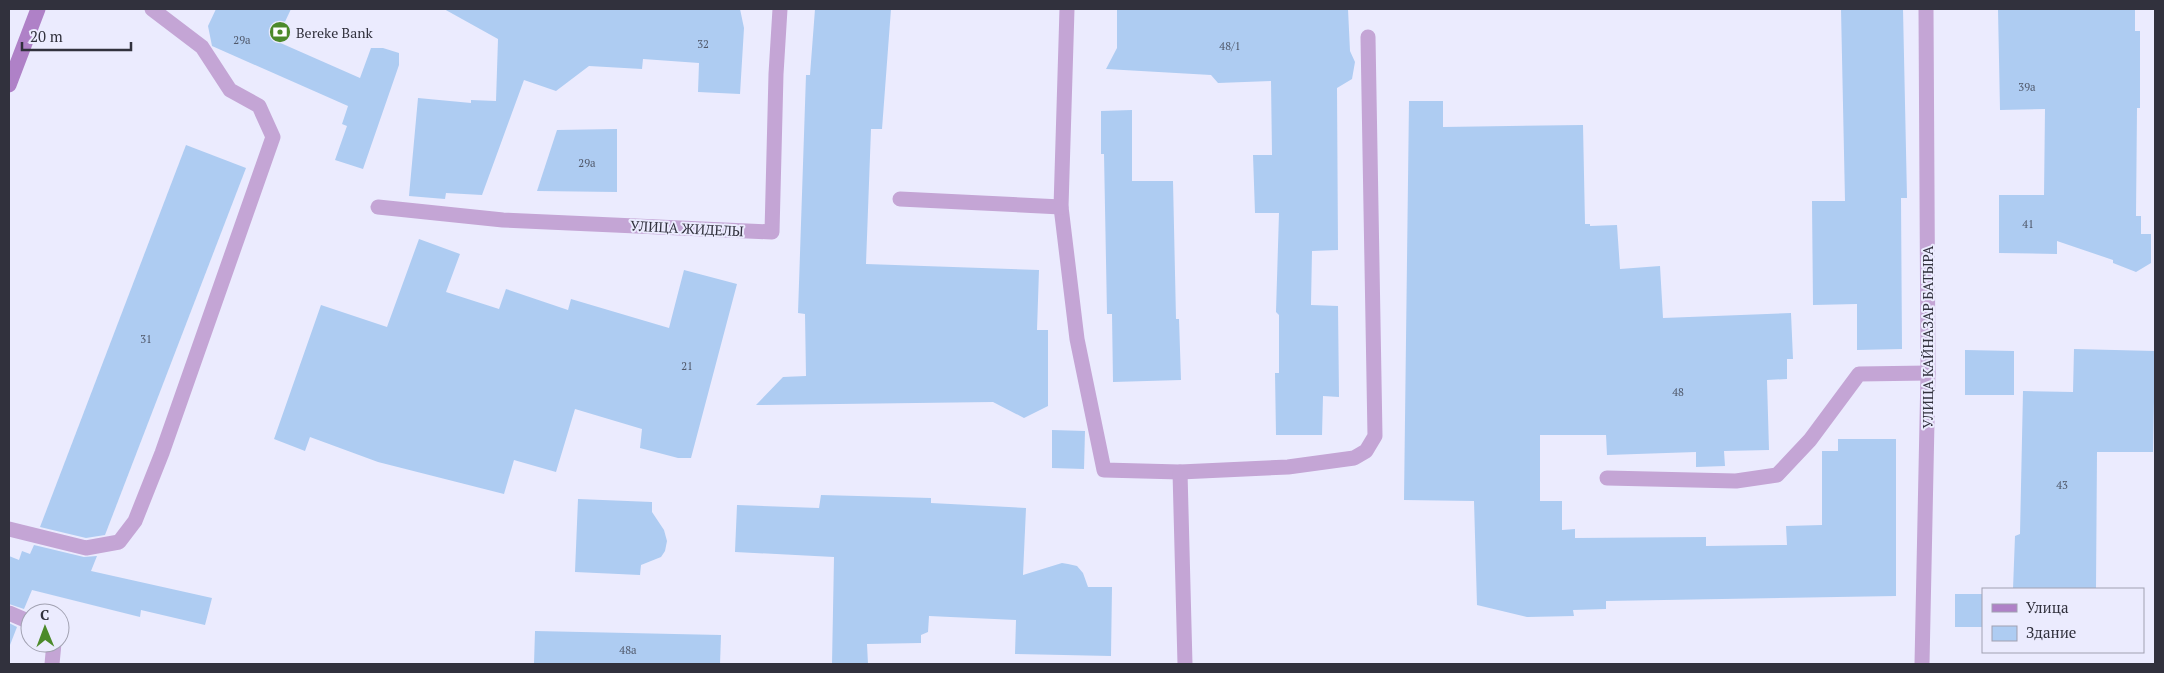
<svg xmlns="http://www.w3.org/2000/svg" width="2164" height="673" font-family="'PT Serif',serif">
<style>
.building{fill:#aeccf2}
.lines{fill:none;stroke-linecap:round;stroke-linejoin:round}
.lane{stroke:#c4a5d5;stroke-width:15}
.street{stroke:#c4a5d5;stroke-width:15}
.secondary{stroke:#af81c7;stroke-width:15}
.labels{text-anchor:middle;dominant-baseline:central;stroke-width:4;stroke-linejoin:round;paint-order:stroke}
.number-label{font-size:11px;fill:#50586a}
.poi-label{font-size:14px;fill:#31313d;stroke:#ebebfe;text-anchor:start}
.street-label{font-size:14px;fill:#31313d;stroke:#ebebfe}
</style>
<rect width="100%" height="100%" fill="#ebebfe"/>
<g class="building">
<polygon points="216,9 291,9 276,41 360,78 371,48 383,48 399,53 399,65 363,169 335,160 347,126 342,124 348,106 212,46 208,26"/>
<polygon points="444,9 740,9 744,28 740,94 698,92 699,63 643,59 642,69 589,66 556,91 524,80 482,195 446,193 445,199 409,196 418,98 471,103 471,100 496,101 498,39"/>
<polygon points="815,9 891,9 882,129 871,129 866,264 1039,270 1037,330 1048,330 1048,406 1024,418 993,402 756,405 783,377 806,376 805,314 798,313 806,75 810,75"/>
<polygon points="1117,9 1348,9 1350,51 1355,62 1352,79 1337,88 1338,250 1312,251 1311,305 1338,306 1339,397 1323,396 1322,435 1276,435 1275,373 1279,373 1279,315 1276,312 1279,213 1255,213 1253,155 1272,155 1271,81 1218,83 1211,75 1106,69 1117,48"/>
<polygon points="1841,9 1903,9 1907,198 1901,198 1902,349 1857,350 1857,304 1813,305 1812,201 1845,201"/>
<polygon points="1998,9 2135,9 2135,31 2140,31 2140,108 2137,108 2136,216 2141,216 2141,234 2151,234 2151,263 2136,272 2113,263 2113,260 2057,241 2057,254 1999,253 1999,195 2044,195 2045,109 2000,110"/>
<polygon points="1409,101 1443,101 1443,127 1583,125 1585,224 1590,224 1590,226 1617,225 1620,269 1660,266 1663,318 1791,313 1793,359 1787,359 1787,379 1767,380 1769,450 1724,451 1725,466 1696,467 1696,452 1607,455 1606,435 1540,435 1540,501 1562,501 1562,530 1575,529 1575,538 1706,537 1706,546 1787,545 1786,526 1822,525 1822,451 1838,451 1838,439 1896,439 1896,596 1606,601 1606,609 1573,610 1574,616 1527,617 1477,605 1474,501 1404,500"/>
<polygon points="1132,110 1132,181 1173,181 1176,319 1179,319 1181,380 1113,382 1112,314 1107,314 1104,154 1101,154 1101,111"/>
<polygon points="617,129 617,192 537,191 557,130"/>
<polygon points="186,145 246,168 105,535 86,538 40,527"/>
<polygon points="419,239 460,254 446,292 499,309 506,289 568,310 571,299 669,328 684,270 737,284 691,458 678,458 640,448 642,429 575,409 556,472 514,460 504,494 378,462 310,437 305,451 274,439 321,305 387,327"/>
<polygon points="2074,349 2155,351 2153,452 2097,452 2096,589 2013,589 2015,536 2020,534 2023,391 2073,392"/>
<polygon points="1965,350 2014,351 2014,395 1965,395"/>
<polygon points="1052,430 1085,431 1084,469 1052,468"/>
<polygon points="821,495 931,498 931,503 1026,508 1023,575 1062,563 1068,564 1077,566 1083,573 1088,587 1112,587 1111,656 1015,654 1016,620 929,616 928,632 921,635 921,643 867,644 868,664 832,664 834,557 735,552 737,505 819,508"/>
<polygon points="578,499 652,502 652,512 664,530 667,541 665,551 661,557 641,565 640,575 575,572"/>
<polygon points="34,545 84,557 97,556 91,571 212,598 205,625 141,610 140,617 32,590 24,609 9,604 9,556 19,560 22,551 30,554"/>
<rect x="1955" y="594" width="28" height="33"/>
<polygon points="9,623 17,627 10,645 9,645"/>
<polygon points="535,631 721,635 720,664 534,664"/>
</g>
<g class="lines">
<g class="lane">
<polyline points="1067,9 1061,207 1077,339 1104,470 1180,472 1288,467 1354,458 1366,451 1375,436 1368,37"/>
<polyline points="900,199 1061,207"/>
<polyline points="1607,478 1736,481 1777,475 1810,440 1859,374 1928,373"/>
<polyline points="9,529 86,548 119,542 135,521 162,453 273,137 259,106 230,90 202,47 152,9"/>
<polyline points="9,613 30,622"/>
<polyline points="52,664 54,643"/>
</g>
<g class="street">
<polyline points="378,207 503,220 772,232 776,74 780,9"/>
<polyline points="1180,472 1185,664"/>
<polyline points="1922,664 1928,373 1926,9"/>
</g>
<polyline class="secondary" points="9,85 38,9"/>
</g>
<defs>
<g id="bank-disc" transform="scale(1.125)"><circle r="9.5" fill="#4c8a2a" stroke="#ebebfe"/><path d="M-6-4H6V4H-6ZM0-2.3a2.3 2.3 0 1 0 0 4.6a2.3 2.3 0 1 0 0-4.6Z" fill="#fff"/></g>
</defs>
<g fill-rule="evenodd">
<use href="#bank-disc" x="280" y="32"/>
</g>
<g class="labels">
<g class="number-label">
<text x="242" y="40">29а</text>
<text x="703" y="44">32</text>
<text x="1230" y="46">48/1</text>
<text x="2027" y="87">39а</text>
<text x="587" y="163">29а</text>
<text x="2028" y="224">41</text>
<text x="146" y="339">31</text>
<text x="687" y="366">21</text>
<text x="1678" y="392">48</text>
<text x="2062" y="485">43</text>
<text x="628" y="650">48а</text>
</g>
<g class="poi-label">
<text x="296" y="32">Bereke Bank</text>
</g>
<g class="street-label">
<text transform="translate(687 228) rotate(3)">УЛИЦА ЖИДЕЛЫ</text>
<text transform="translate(1927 337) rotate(-90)">УЛИЦА КАЙНАЗАР БАТЫРА</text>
</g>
</g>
<rect width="2164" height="673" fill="none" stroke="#31313d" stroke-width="20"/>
<rect x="1982" y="588" width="162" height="65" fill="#ebebfe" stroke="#a1a1b1"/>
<rect x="1992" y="604" width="25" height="8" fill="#af81c7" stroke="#a1a1b1"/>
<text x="2026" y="613" font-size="15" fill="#31313d">Улица</text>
<rect x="1992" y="626" width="25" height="15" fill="#aeccf2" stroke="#a1a1b1"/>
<text x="2026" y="638" font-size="15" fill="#31313d">Здание</text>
<g transform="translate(45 628) rotate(359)"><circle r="24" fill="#ebebfe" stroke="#a1a1b1"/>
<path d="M0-4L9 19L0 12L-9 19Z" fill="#4c8a2a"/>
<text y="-8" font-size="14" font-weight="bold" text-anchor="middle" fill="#31313d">С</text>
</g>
<path d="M22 42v8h109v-8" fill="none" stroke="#31313d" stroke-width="2.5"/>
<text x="30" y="42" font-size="15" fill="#31313d" stroke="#ebebfe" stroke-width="4" paint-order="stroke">20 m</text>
</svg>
